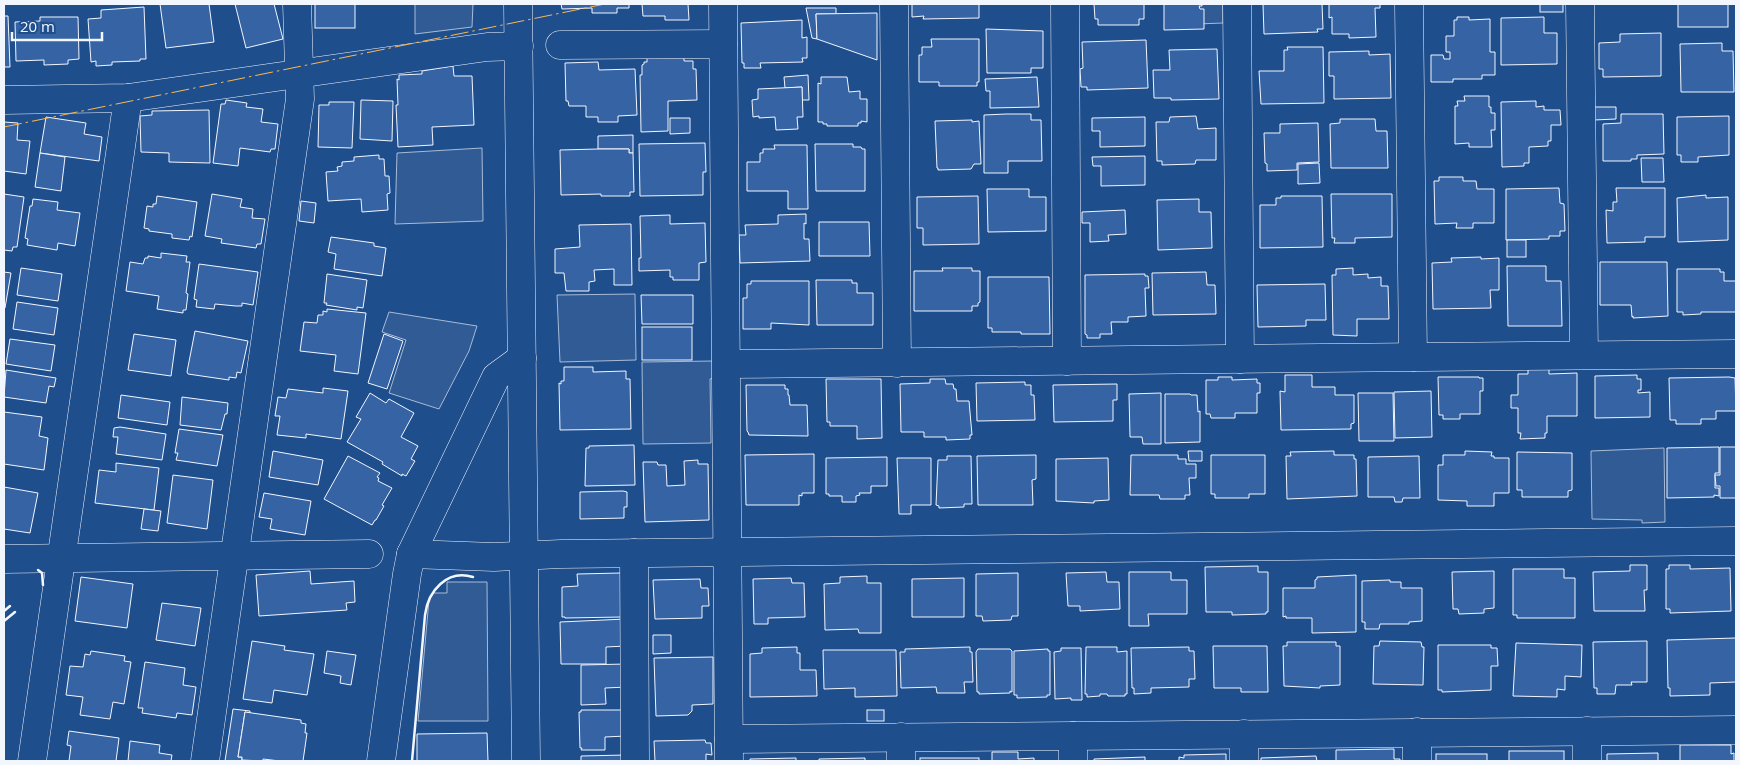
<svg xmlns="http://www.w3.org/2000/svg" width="1740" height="765" font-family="'Open Sans',sans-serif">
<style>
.parking{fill:#305b95;stroke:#a8bbd7}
.building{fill:#3563a3;stroke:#f2f6ff}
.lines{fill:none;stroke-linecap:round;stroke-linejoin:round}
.minor-casing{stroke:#f2f6ff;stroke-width:29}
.tertiary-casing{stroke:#f2f6ff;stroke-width:29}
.minor{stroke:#1f4e8c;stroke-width:28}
.tertiary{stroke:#1f4e8c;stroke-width:28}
.wall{stroke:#f2f6ff;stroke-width:2.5}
.power{stroke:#ffb74d;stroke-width:1;stroke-dasharray:18 4 2.5 4;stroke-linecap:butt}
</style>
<rect width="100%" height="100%" fill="#1f4e8c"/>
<g class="parking">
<polygon points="415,4 473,4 472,27 415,34"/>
<polygon points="1196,4 1223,4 1223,23 1197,24"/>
<polygon points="482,148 483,221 395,224 397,153"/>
<polygon points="635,294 636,360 560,362 557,295"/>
<polygon points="389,312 477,326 469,351 439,409 389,393 406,340 382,332"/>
<polygon points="714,361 714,378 710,379 711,443 643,444 642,362"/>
<polygon points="1664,448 1665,522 1642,523 1642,520 1592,519 1591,451"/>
<polygon points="447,582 487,582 488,721 418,721 429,600 432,593 447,593"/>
</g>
<g class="building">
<polygon points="160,4 209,4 214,42 166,48"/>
<polygon points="235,4 274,4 283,39 246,48"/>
<rect x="315" y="4" width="40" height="24"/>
<polygon points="561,4 629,4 629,8 617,8 617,13 592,13 592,8 562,9"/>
<polygon points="642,4 688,4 689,20 665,20 665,16 643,16"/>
<polygon points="912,4 979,4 979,18 923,19 924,16 912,17"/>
<polygon points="1094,4 1144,4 1144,19 1139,19 1139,25 1098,25 1098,19 1095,19"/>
<polygon points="1164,4 1202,4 1202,6 1199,6 1200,9 1204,9 1204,29 1164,30"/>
<polygon points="1263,4 1322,4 1323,29 1317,29 1318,32 1264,34"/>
<polygon points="1329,4 1380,4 1380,8 1375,8 1376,37 1349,38 1349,34 1332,34 1332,17 1329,18"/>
<rect x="1540" y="4" width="23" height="8"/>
<rect x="1678" y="4" width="50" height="23"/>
<polygon points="144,7 146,59 140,59 140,61 112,62 112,65 96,66 96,61 91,62 88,19 101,18 101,10"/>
<polygon points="806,8 836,8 836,14 816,14 817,39 812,38"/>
<polygon points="877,13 877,60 817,39 816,14"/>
<polygon points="4,16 8,16 10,67 4,67"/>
<polygon points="40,17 78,17 79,59 68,60 68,64 44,65 44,60 16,61 15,22 40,21"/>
<polygon points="1457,17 1469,17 1469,20 1490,19 1490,52 1495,52 1495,75 1482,75 1482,79 1453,79 1453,82 1431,82 1431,55 1443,55 1444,59 1450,59 1450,52 1446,52 1446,36 1454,36 1454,20 1457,20"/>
<polygon points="1544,17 1544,33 1557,33 1557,64 1501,65 1501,18"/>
<polygon points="802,20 802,38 807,37 807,58 802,58 803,62 760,63 761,68 744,68 744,63 742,63 741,23"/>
<polygon points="986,29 1043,31 1043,68 1031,68 1031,73 987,73"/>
<polygon points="1661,33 1661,76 1603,77 1603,69 1599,69 1599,43 1620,42 1620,34"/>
<polygon points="931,39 979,39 979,82 977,82 977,86 939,86 939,82 919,82 919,55 922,55 922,47 932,47"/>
<polygon points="1146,40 1148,88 1087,90 1087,87 1081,87 1080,69 1083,68 1082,42"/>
<polygon points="1722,43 1722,51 1733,51 1734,92 1681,92 1680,44"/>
<polygon points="1287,47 1323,47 1324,103 1261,104 1259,71 1284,71 1284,50 1288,50"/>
<polygon points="1217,49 1219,99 1171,100 1171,98 1154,98 1153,70 1170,70 1169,50"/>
<polygon points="1369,51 1369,55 1390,54 1391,98 1334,99 1334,76 1329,76 1329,52"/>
<polygon points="684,55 684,61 693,61 693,69 696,69 697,100 668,101 668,131 641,132 640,75 642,75 642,65 644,64 644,62 647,62 647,56"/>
<polygon points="598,62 599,70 635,69 637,115 618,116 618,122 598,122 598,117 586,117 586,106 569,106 568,101 566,101 565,63"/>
<polygon points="453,66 454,76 472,76 474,125 432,127 433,145 398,147 396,105 398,105 397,79 399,80 399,75 422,74 422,71"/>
<polygon points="808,75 809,100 802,100 802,87 785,88 784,77"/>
<polygon points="821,77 847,77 849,92 860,91 860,99 867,99 867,122 861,121 861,123 858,123 858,126 827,126 827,124 823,124 823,122 818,122 818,83 821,84"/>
<polygon points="1037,77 1039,107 990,108 990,91 986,91 985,79"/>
<polygon points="802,87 803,117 797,117 798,129 776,130 775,117 759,118 759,116 753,117 752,100 758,99 758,89"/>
<polygon points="1464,96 1489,96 1489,107 1491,107 1491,113 1495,113 1495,130 1491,130 1492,147 1469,147 1469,143 1455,144 1455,106 1458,106 1457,101 1465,101"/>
<polygon points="226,100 247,103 246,107 263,109 261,122 278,124 275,149 271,149 270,152 240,148 238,166 213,163 221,104 225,104"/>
<polygon points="361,100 393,101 392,141 360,139"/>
<polygon points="1536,101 1536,107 1544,106 1544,110 1560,110 1561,125 1551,125 1551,141 1548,141 1548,146 1529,147 1529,163 1524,163 1524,166 1502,167 1501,102"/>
<polygon points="329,102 354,102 352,148 318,147 319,105 329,105"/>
<polygon points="1594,107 1616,107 1616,119 1594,120"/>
<polygon points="209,110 210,163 169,162 169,153 141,152 140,116 152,115 152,111"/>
<polygon points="1006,114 1031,114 1031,120 1041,120 1042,161 1008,161 1008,173 984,173 984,115"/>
<polygon points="1621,114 1663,114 1664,154 1637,155 1637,159 1631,159 1631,161 1603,161 1603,124 1621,123"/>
<polygon points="1196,116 1198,129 1216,128 1216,160 1196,160 1195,164 1162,165 1162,161 1157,161 1156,122 1169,122 1170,117"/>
<polygon points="1729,116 1729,155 1698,157 1698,162 1681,162 1681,155 1677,155 1677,117"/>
<polygon points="46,117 86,123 84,134 102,137 99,161 40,153"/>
<polygon points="1145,117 1145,146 1100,147 1100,131 1092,131 1092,118"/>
<polygon points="670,118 690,118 690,133 670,134"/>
<polygon points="1340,119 1375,119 1376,131 1387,131 1388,168 1331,168 1330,124 1340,123"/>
<polygon points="972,120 972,122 979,121 981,164 974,164 971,169 938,170 938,168 937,168 935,121"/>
<polygon points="4,122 18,123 17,140 30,141 26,174 4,171"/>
<polygon points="1318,123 1319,162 1297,163 1297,170 1267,171 1267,164 1265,163 1264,133 1280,133 1280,124"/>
<polygon points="633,135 633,153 629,153 629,149 598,149 598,136"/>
<polygon points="705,143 706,172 703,172 703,195 640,196 639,144"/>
<polygon points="815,144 853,144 853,147 861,147 862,149 865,149 865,191 816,191"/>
<polygon points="774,145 807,145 808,209 788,209 788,191 747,191 747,162 760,162 760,153 763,153 763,149 775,149"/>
<polygon points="598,149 629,149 629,153 633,153 634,192 630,192 630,196 601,196 601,194 561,195 560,150"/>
<polygon points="40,153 65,157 61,191 35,187"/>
<polygon points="379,155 379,159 384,159 385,176 389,176 390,193 387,194 388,210 362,212 361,199 328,201 326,172 338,171 337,167 342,166 342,162 354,161 354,157"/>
<polygon points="1145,156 1145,185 1101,186 1101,166 1093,166 1092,157"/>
<polygon points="1641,158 1663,158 1664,182 1642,182"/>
<polygon points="1319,163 1320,183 1298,184 1298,164"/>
<polygon points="1439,177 1463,177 1463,181 1476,181 1477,189 1494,189 1494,223 1473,223 1473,228 1456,228 1457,223 1435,224 1434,181 1439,181"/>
<polygon points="1559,188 1560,203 1564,204 1565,231 1560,231 1560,236 1549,236 1549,239 1506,240 1506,189"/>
<polygon points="1616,188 1665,188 1665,237 1645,237 1645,242 1607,243 1606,210 1613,211 1613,202 1617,202"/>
<polygon points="987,189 1029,189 1029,197 1046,197 1046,231 988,232"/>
<polygon points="4,194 24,197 17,247 13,247 12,251 4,250"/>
<polygon points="212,194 242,199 240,207 253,209 252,218 265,219 261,244 257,244 256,248 221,243 222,239 205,236"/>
<polygon points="1331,194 1392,194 1392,237 1355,238 1355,243 1334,243 1335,238 1332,238"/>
<polygon points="1706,195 1706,198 1728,197 1728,240 1678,242 1677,198"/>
<polygon points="157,196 197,202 192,237 190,236 189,240 172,238 172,234 149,231 149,229 144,228 147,206 153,207 153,204 156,204"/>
<polygon points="978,196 979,244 923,245 923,228 917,228 917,197"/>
<polygon points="1281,196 1322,196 1323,247 1260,248 1260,205 1276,205 1276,198 1281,198"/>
<polygon points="33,199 58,202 57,210 80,213 75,246 58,243 57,250 27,245 28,239 25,238 30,206 32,206"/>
<polygon points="1199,199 1199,212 1211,212 1212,248 1158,250 1157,200"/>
<polygon points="301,201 316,203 314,223 299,221"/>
<polygon points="1125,210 1126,234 1108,235 1109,241 1090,242 1090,223 1082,223 1082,212"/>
<polygon points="806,214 806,224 804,223 804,239 809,239 810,261 740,263 739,235 746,235 745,225 778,224 778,215"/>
<polygon points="670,215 670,224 705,223 706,262 699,263 699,280 673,280 673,277 670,277 670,270 639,271 639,258 641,258 640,216"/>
<polygon points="819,222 869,222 870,256 819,256"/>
<polygon points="631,224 632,285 614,285 614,269 594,270 595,281 589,282 589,291 566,291 564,273 555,273 555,249 580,247 579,225"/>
<polygon points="331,237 374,243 374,246 386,248 382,276 334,269 336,254 328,252"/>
<rect x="1507" y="240" width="19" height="17"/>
<polygon points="161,253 187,256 186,262 190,262 186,293 188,294 186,310 183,310 183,313 157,309 159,296 126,291 130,262 143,264 145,258 148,258 148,256 161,258"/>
<polygon points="1481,257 1481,259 1499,258 1499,290 1490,290 1491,308 1433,309 1432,263 1452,262 1451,258"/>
<polygon points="1600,262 1667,262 1668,316 1633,318 1633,316 1632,317 1631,305 1600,305"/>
<polygon points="199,264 258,272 253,305 242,303 242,306 236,306 215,304 214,309 196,307 197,300 194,299"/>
<polygon points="1507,266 1546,266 1546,281 1561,281 1562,326 1508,326"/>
<polygon points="21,268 62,274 58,301 17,295"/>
<polygon points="942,268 972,268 972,271 980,271 980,302 978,303 978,306 972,306 972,311 914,311 914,271 943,271"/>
<polygon points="1353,268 1353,275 1368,274 1368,278 1381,277 1381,286 1388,286 1389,319 1357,319 1357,336 1333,335 1332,275 1336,275 1336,269"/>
<polygon points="1677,269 1720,269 1720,272 1724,272 1724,281 1736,281 1736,312 1701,312 1701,314 1683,315 1683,312 1677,312"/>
<polygon points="4,272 11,273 5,308 4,308"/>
<polygon points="1206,272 1207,285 1215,285 1216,314 1153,315 1152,273"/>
<polygon points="327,274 367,280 363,308 357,307 357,310 326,305 327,303 324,303"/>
<polygon points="1145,274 1145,276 1148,276 1149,288 1145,288 1146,316 1128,317 1128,322 1111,322 1112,334 1100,334 1100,338 1087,338 1087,335 1085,334 1085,275"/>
<polygon points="988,277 1049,277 1050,334 1021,334 1021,332 992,332 992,328 988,328"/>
<polygon points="816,280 852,280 852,283 857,283 857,293 873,293 873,325 817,325"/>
<polygon points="751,281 809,281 809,325 771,323 771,329 743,329 743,298 747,298 747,284 751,284"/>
<polygon points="1325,284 1326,320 1306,320 1306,326 1258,327 1257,285"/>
<polygon points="641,295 693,295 693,324 642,324"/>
<polygon points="17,302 58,308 54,335 13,329"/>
<polygon points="327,309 366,313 358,374 334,371 336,355 300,351 304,322 317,323 318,315 323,315 323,311 327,312"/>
<rect x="642" y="327" width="50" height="33"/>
<polygon points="195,331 248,341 241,373 237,372 236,378 229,377 229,380 188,374 187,372"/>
<polygon points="134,334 176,340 171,376 128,370"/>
<polygon points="384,334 403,341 387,389 368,383"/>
<polygon points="10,339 55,345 51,371 6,364"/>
<polygon points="564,367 593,367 593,372 626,371 626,379 630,379 631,429 560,430 559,383 561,384 561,381 564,381"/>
<polygon points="1528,369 1549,369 1549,374 1577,373 1577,416 1547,416 1547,433 1545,433 1545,438 1520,439 1521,433 1518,433 1518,408 1511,408 1511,395 1518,395 1518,374 1528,374"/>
<polygon points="6,370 56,378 54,387 49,386 46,403 4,397"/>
<polygon points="1285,375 1312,375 1312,387 1335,387 1335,395 1354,395 1354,423 1351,424 1351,429 1281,430 1280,391 1285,392"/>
<polygon points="1637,375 1637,379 1641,379 1641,390 1638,390 1638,393 1650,392 1650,417 1595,418 1595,376"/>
<polygon points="1218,377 1232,377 1232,380 1257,379 1257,383 1260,383 1260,393 1257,393 1257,413 1235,413 1235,418 1211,418 1210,414 1206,414 1206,380 1218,380"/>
<polygon points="1438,377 1479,377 1479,378 1483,378 1483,391 1480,391 1480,414 1460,414 1460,419 1443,419 1443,415 1439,415"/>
<polygon points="1729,377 1735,378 1736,411 1716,411 1716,419 1701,419 1701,424 1676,424 1676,420 1670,420 1669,378"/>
<polygon points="826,379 881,379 882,438 857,439 857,426 830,426 830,422 827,422"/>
<polygon points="930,379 945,379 946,384 953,384 954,389 956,389 957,401 969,401 972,435 970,435 970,439 946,440 946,437 924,437 924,432 901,432 900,384 930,383"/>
<polygon points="1025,382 1025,385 1031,385 1031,395 1034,395 1035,420 977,421 976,383"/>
<polygon points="1117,384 1117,400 1113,400 1113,421 1054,422 1053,385"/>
<polygon points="746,385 785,385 785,389 788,389 788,395 789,395 790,405 807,405 808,436 749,435 748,432 747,431"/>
<polygon points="323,388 348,391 341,439 306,434 306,438 277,435 280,416 275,416 278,397 286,398 288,389 323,393"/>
<polygon points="1431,391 1432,437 1395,438 1394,392"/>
<polygon points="370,393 386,403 389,399 414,413 401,437 418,446 411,459 415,461 406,476 402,474 402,476 382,464 383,462 347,442 361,419 356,417"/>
<polygon points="1161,393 1161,444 1143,444 1142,437 1130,437 1129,394"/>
<polygon points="1358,393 1393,393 1394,441 1359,441"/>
<polygon points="1165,394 1190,394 1191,395 1197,395 1198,412 1200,411 1200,442 1165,443"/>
<polygon points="121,395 170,402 167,425 118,418"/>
<polygon points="182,397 228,403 227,414 225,414 221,430 180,425"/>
<polygon points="4,412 42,417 39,436 48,438 44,470 4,464"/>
<polygon points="120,427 166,434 162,460 116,454 118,437 113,437 114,428"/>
<polygon points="179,429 223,435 217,466 176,460 178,453 175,453"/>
<polygon points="634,445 635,485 585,486 586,448 589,448 589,446"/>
<polygon points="1719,447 1719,473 1715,473 1715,488 1719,488 1719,496 1714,495 1714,497 1667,498 1667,448"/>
<polygon points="1720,447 1736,447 1736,498 1720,498 1720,486 1716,486 1715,475 1720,475"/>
<polygon points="273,451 323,460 318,485 269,477"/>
<polygon points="1188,451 1202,451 1202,461 1189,461"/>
<polygon points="1334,451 1334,455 1354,455 1354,459 1356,459 1357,496 1287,499 1286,456 1291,456 1290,452"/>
<polygon points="1465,451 1492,452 1491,456 1494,456 1494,458 1509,458 1509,493 1494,493 1494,506 1467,506 1467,501 1438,500 1438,465 1443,465 1443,455 1465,455"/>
<polygon points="1517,452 1572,453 1572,490 1568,491 1568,497 1522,497 1522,490 1517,490"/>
<polygon points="814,454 814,493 802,493 802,496 799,495 799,505 746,505 745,455"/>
<polygon points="1036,455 1036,479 1032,480 1033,505 978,505 977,456"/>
<polygon points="1131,455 1178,455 1178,459 1186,459 1186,464 1196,464 1196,478 1189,478 1190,495 1185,495 1185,499 1160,499 1159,495 1130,495"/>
<polygon points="1211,455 1265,455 1265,494 1249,494 1249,498 1215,498 1215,494 1211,494"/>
<polygon points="348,456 380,473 377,477 379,478 378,481 392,488 382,505 384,506 376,520 375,520 372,525 324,499"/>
<polygon points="947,456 971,456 972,504 964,504 964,507 939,508 939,506 936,505 938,460 947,460"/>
<polygon points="1419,456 1420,498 1403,498 1402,502 1395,502 1394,497 1368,497 1368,457"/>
<polygon points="887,457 887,486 871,486 871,493 859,493 860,495 856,496 856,502 842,502 842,496 829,496 829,494 826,494 826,458"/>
<polygon points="897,458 931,458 931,505 911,505 911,514 899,514"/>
<polygon points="1108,458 1109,500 1094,501 1094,503 1056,501 1056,459"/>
<polygon points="698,460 698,464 708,464 709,520 645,522 643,462 657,462 658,465 666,465 667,486 685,485 684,461"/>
<polygon points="116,463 159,468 154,510 95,503 99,470 116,472"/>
<polygon points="173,475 213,480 207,529 167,523"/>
<polygon points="4,487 38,493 30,533 4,529"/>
<polygon points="623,491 627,492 627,507 624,507 624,518 580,519 580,492"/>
<polygon points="264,493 311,501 305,535 270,529 272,519 259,517"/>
<polygon points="144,509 161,511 158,531 141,529"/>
<polygon points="1630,565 1647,565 1647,590 1644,590 1645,611 1594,611 1593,572 1630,571"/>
<polygon points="1669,565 1690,565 1690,569 1730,568 1731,611 1670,613 1670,609 1666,609 1666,569 1669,569"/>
<polygon points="1258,566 1258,572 1268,572 1268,612 1266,612 1266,614 1232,615 1232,612 1206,612 1205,567"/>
<polygon points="1513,569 1564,569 1564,578 1575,578 1575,618 1517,618 1517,615 1513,615"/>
<polygon points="310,571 311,584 354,581 355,602 346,603 347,610 259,616 256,575"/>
<polygon points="1494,571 1494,608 1484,609 1484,613 1459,614 1458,609 1453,609 1452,572"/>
<polygon points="1106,572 1107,582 1119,582 1120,609 1080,611 1080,606 1068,606 1066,573"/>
<polygon points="1129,572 1171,572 1171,580 1187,580 1187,614 1148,614 1149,626 1129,626"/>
<polygon points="621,573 622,617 565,618 565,617 562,617 562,587 578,586 577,574"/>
<polygon points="1018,573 1018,616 1012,616 1011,620 983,621 982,616 976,616 976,574"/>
<polygon points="1356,575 1356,632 1312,633 1312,618 1286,618 1286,616 1283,617 1283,588 1315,588 1315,580 1317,579 1317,577"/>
<polygon points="867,576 867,583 881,583 881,633 859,633 858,629 825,630 824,584 840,583 840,577"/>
<polygon points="81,577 133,584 127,628 75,621"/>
<polygon points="791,578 792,583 804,583 805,617 768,618 768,624 754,624 753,579"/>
<polygon points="964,578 964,617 912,617 912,579"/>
<polygon points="700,579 701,588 708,588 709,606 702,606 702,618 655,619 653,580"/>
<polygon points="1390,580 1390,582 1401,582 1401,588 1422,588 1422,621 1409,622 1409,624 1380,624 1379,629 1365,629 1365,622 1362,622 1362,581"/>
<polygon points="162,603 201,608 195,646 156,640"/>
<polygon points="626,619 626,646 606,647 606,664 561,664 560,622"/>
<polygon points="653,635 671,635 671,653 653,654"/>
<polygon points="1736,638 1736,682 1710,683 1710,695 1670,696 1670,688 1668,688 1667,640"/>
<polygon points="252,641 285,646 284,650 314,654 307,695 274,690 272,703 243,699"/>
<polygon points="1380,641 1421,642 1422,647 1424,647 1423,685 1373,684 1374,646 1379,646"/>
<polygon points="1647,641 1647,682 1631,682 1632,685 1616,685 1615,694 1597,694 1597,688 1594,688 1593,642"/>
<polygon points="1287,642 1336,642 1336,646 1340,646 1340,685 1320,686 1320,688 1284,686 1283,646 1287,646"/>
<polygon points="1516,643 1582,645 1581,677 1565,676 1565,690 1557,689 1557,697 1513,696"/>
<polygon points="1438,645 1491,645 1491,648 1497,648 1498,666 1491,666 1491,690 1442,692 1442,690 1438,690"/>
<polygon points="1213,646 1267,646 1268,692 1241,692 1241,688 1214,688"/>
<polygon points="797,647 797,653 800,653 800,670 816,670 817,696 750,697 750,654 762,653 762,648"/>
<polygon points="970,647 970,652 972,652 973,682 964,682 965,693 937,693 936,687 901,688 900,652 905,652 905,649"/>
<polygon points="1086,647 1117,647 1117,652 1127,651 1127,694 1125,694 1125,696 1108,696 1107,694 1100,694 1100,696 1087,697 1087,694 1085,694"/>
<polygon points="1189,647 1189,651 1194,651 1195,679 1189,679 1189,687 1151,688 1151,693 1134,694 1134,688 1132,688 1131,648"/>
<polygon points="1061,648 1081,648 1082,700 1071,700 1071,698 1055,699 1054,652 1061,651"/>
<polygon points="978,649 1010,649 1012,651 1012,692 1010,691 1010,693 979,694 979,692 977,692 976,652"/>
<polygon points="1048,649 1048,651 1050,651 1050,695 1047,695 1047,697 1017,698 1017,695 1014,695 1014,651"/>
<polygon points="823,650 896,650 897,696 855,697 855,688 824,689"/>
<polygon points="91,651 125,656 124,661 131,662 124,704 113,702 110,719 80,715 83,697 66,695 70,666 83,667 85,654 90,655"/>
<polygon points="327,651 356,655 351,685 340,683 341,676 324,673"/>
<polygon points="713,657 713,704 692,705 692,711 688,715 656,716 654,658"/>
<polygon points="145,662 185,668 183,685 196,687 192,715 177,713 176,718 142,713 143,708 138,708"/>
<polygon points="626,664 627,687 605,688 606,704 581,705 581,665"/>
<polygon points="233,709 250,711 250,713 245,712 238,757 242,757 242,760 244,761 225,761"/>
<polygon points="581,710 626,710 626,736 605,737 605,750 581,750 582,748 580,748 579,712 581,712"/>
<rect x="867" y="710" width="17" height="11"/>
<polygon points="245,712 301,720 301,723 306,724 305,733 307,733 303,761 280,761 263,759 263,761 242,760 242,757 238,757"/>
<polygon points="69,731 119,738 116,761 69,761 71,746 67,745"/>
<polygon points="487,733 488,761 417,761 417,734"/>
<polygon points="705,740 706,743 711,743 712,755 706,754 706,761 655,761 654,741"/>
<polygon points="130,741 160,745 159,753 172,755 171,761 128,761"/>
<polygon points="1680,745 1731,745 1731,754 1734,753 1734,761 1680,761"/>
<polygon points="1394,749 1394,759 1400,759 1400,761 1336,761 1336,750"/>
<rect x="1509" y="751" width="55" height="10"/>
<polygon points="992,752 1018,752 1018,759 1034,758 1034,761 992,761"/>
<polygon points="1658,753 1658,761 1607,761 1607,754"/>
<polygon points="1226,754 1226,761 1179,761 1179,757 1184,758 1184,755"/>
<rect x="1436" y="754" width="51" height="7"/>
<polygon points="626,755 626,761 581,761 581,756"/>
<polygon points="1316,756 1317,761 1261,761 1261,758"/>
<polygon points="1145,757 1145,761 1094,761 1094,759"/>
<polygon points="796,758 796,761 750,761 750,759"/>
<polygon points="865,758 865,761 819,761 819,759"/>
<rect x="920" y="758" width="59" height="3"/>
</g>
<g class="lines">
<g class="minor-casing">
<g id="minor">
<polyline points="723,4 729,761"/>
<polyline points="894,4 897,363"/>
<polyline points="1065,4 1067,361"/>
<polyline points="1237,4 1240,359"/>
<polyline points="1409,4 1413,357"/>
<polyline points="1580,4 1584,355"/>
<polyline points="560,45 723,44"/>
<polyline points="4,100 128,98 487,47 519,46"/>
<polyline points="727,364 1736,354"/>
<polyline points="634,553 635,761"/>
<polyline points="411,554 494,557 561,554 1736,541"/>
<polyline points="4,559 369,554"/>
<polyline points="1587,731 1587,761"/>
<polyline points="1417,732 1417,761"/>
<polyline points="1244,734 1244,761"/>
<polyline points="1073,736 1073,761"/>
<polyline points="901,737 901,761"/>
<polyline points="729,739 1736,730"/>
<polyline points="32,761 128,98"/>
<polyline points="205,761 300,99 297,4"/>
</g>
</g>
<g class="tertiary-casing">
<g id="tertiary">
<polyline points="518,4 526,761"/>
<polyline points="381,761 407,574 411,554 496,377 522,358"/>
</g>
</g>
<use href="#minor" class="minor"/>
<use href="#tertiary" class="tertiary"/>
<g class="wall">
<polyline points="38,570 42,573 43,585"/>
<polyline points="4,611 10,606"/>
<polyline points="4,621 15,612"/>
<path d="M412 761 425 615C428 591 447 569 473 577"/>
</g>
<polyline class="power" points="4,127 605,4"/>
</g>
<rect width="1740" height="765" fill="none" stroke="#f2f6ff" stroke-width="10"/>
<path d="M12 32v8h90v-8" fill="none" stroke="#f2f6ff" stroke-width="2.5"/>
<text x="20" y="32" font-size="15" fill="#f2f6ff" stroke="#1f4e8c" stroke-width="4" paint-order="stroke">20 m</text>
</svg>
